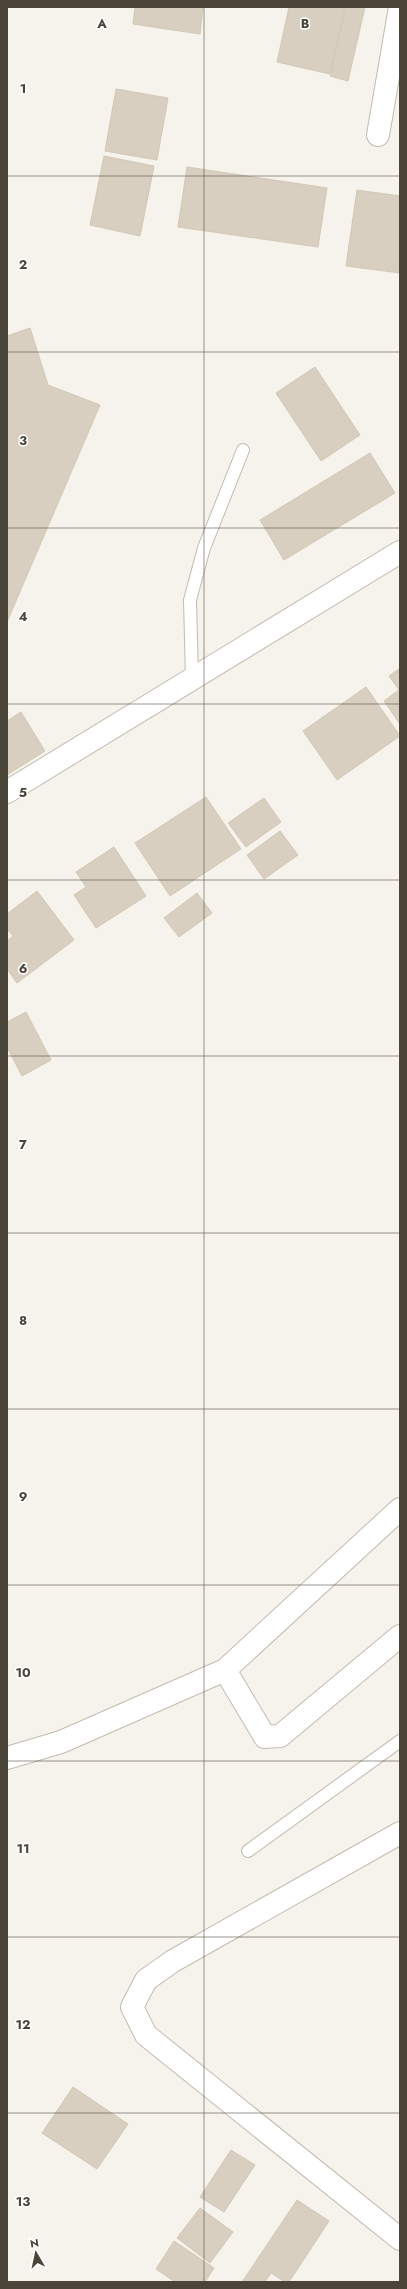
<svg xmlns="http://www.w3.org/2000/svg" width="407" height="2289" font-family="Jost,sans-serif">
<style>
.building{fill:#d8cfc1;stroke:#d3c7b4}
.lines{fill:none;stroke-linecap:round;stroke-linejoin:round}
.service-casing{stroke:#c2bbae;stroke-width:14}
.minor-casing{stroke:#c2bbae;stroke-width:24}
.service{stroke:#fff;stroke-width:12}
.minor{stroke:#fff;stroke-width:22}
.grid{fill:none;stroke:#4b4439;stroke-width:1;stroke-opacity:0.55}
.grid-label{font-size:13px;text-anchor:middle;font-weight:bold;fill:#4b4439;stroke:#fff;stroke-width:3;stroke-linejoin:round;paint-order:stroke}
</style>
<rect width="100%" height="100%" fill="#f6f3ec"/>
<g class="building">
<polygon points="135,7 203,7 200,34 133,24"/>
<polygon points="289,7 345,7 330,74 277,62"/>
<polygon points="346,7 365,7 348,81 330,76"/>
<polygon points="116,89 168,98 157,160 105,151"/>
<polygon points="104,156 154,166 140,236 90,225"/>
<polygon points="187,167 327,188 318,247 178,227"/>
<polygon points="357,190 400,196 400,273 346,266"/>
<polygon points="30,328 48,385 100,405 7,622 7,336"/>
<polygon points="315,367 360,435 321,461 276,393"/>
<polygon points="370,453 395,493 284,560 260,520"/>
<polygon points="400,668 400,724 384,701 399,690 389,676"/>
<polygon points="366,687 400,736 337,780 303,731"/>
<polygon points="21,712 45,751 7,775 7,721"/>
<polygon points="206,797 241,849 170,896 135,843"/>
<polygon points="264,798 281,822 246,847 228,823"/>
<polygon points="280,831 298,855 264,879 247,855"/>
<polygon points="114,847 146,896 96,928 74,895 86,887 76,872"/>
<polygon points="37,891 74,940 17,983 7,969 7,941 13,936 7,929 7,914"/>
<polygon points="197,893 212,913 179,937 164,918"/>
<polygon points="26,1012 51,1060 22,1076 7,1047 7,1022"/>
<polygon points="73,2087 128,2124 97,2169 42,2133"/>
<polygon points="231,2150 255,2165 224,2212 200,2197"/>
<polygon points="297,2200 329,2221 289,2282 285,2282 271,2273 265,2282 242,2282"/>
<polygon points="200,2208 233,2232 210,2263 177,2238"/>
<polygon points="174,2241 214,2268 205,2282 175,2282 156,2269"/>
</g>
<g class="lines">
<g class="service-casing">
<g id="service">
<polyline points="192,679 190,600 204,548 243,450"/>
<polyline points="248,1851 400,1741"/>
</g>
</g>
<g class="minor-casing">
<g id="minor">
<polyline points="378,135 400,7"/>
<polyline points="7,792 400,552"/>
<polyline points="225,1670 265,1737 280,1736 400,1636"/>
<polyline points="7,1758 61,1742 225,1670 400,1509"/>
<polyline points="400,1833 173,1961 146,1980 132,2007 146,2035 400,2239"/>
</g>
</g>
<use href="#service" class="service"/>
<use href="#minor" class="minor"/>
</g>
<path class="grid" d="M204 7V2282M7 176H400M7 352H400M7 528H400M7 704H400M7 880H400M7 1056H400M7 1233H400M7 1409H400M7 1585H400M7 1761H400M7 1937H400M7 2113H400"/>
<g class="grid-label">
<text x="102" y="28">A</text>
<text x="305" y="28">B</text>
<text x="23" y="93">1</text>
<text x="23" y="269">2</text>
<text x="23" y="445">3</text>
<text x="23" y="621">4</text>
<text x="23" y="797">5</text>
<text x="23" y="973">6</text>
<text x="23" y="1149">7</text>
<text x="23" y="1325">8</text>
<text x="23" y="1501">9</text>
<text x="23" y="1677">10</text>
<text x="23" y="1853">11</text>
<text x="23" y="2029">12</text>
<text x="23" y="2206">13</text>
</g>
<rect width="407" height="2289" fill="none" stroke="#4b4439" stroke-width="16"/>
<g transform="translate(36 2253) rotate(351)" stroke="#ffffff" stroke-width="3" paint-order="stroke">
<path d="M0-3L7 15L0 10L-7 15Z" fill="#4b4439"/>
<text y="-6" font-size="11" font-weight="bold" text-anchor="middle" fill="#4b4439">N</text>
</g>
</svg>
